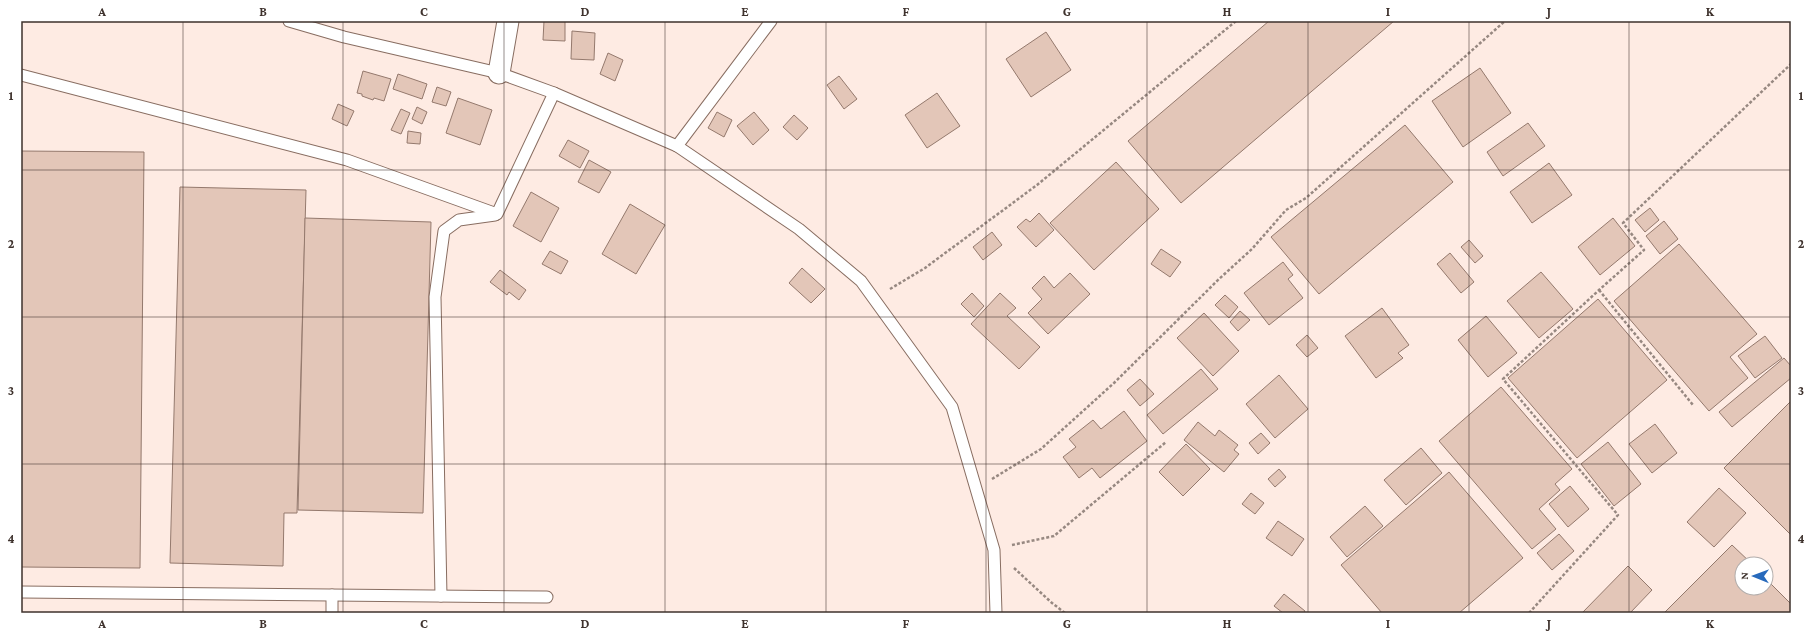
<svg xmlns="http://www.w3.org/2000/svg" width="1812" height="634" font-family="'Crimson Pro',serif">
<style>
.building{fill:#e3c6b8;stroke:#94796d}
.lines{fill:none;stroke-linecap:round;stroke-linejoin:round}
.service-casing{stroke:#886d61;stroke-width:13}
.minor-casing{stroke:#886d61;stroke-width:23}
.path{stroke:#978881;stroke-width:2.5;stroke-dasharray:3 2;stroke-linecap:butt}
.service{stroke:#fff;stroke-width:11}
.minor{stroke:#fff;stroke-width:21}
.grid{fill:none;stroke:#3e322d;stroke-width:1;stroke-opacity:0.55}
.neatline{fill:none;stroke:#3e322d;stroke-width:1.5}
.grid-label{font-size:13px;text-anchor:middle;font-weight:bold;fill:#3e322d}
</style>
<rect width="100%" height="100%" fill="#feebe3"/>
<g class="building">
<polygon points="544,21 565,21 565,41 543,40"/>
<polygon points="1269,21 1394,21 1181,203 1128,141"/>
<polygon points="572,31 595,33 594,60 571,59"/>
<polygon points="1046,32 1071,70 1031,97 1006,59"/>
<polygon points="608,53 623,60 615,81 600,74"/>
<polygon points="1480,68 1511,113 1463,147 1432,101"/>
<polygon points="363,71 391,79 384,101 374,98 373,100 362,96 362,94 357,93"/>
<polygon points="398,74 427,84 422,99 393,89"/>
<polygon points="839,76 857,99 844,109 827,85"/>
<polygon points="437,87 451,92 446,106 432,102"/>
<polygon points="937,93 960,126 927,148 905,115"/>
<polygon points="458,98 492,110 480,145 446,133"/>
<polygon points="338,104 354,111 347,126 332,119"/>
<polygon points="417,107 427,112 422,124 412,119"/>
<polygon points="401,109 410,113 401,134 391,130"/>
<polygon points="717,112 732,120 724,137 708,128"/>
<polygon points="754,112 769,130 753,145 737,126"/>
<polygon points="794,115 808,128 797,140 783,127"/>
<polygon points="1528,123 1545,146 1503,176 1487,152"/>
<polygon points="1405,125 1453,182 1319,294 1271,237"/>
<polygon points="408,131 421,133 420,144 407,143"/>
<polygon points="568,140 589,151 580,168 559,156"/>
<polygon points="21,151 144,152 140,568 21,567"/>
<polygon points="589,160 611,172 599,193 578,182"/>
<polygon points="1116,162 1159,209 1094,270 1050,223"/>
<polygon points="1549,163 1572,195 1532,223 1510,192"/>
<polygon points="180,187 306,190 297,513 284,513 283,566 170,563"/>
<polygon points="531,192 559,208 541,242 513,226"/>
<polygon points="630,204 665,225 636,274 602,254"/>
<polygon points="1650,208 1659,220 1645,232 1635,220"/>
<polygon points="1039,213 1054,230 1036,247 1017,227 1026,219 1030,222"/>
<polygon points="305,218 431,222 423,513 298,510"/>
<polygon points="1613,218 1635,246 1600,275 1578,247"/>
<polygon points="1664,221 1678,239 1660,254 1646,236"/>
<polygon points="992,232 1002,245 983,260 973,247"/>
<polygon points="1469,240 1483,256 1475,263 1461,247"/>
<polygon points="1679,244 1757,334 1730,357 1748,378 1709,411 1614,301"/>
<polygon points="1161,249 1181,262 1170,277 1151,264"/>
<polygon points="550,251 568,261 561,274 542,264"/>
<polygon points="1450,253 1474,282 1461,293 1437,264"/>
<polygon points="1283,262 1293,275 1288,279 1303,298 1269,325 1244,293"/>
<polygon points="802,268 825,289 811,303 789,283"/>
<polygon points="500,270 526,290 519,300 509,292 507,295 490,282"/>
<polygon points="1541,272 1573,309 1539,338 1507,301"/>
<polygon points="1070,273 1090,294 1048,334 1028,313 1042,299 1032,288 1044,276 1054,288"/>
<polygon points="972,293 984,306 974,317 961,304"/>
<polygon points="1000,293 1016,308 1007,316 1040,347 1019,369 971,324"/>
<polygon points="1225,295 1238,307 1229,318 1215,305"/>
<polygon points="1598,299 1667,380 1577,458 1508,378"/>
<polygon points="1382,308 1409,345 1398,353 1403,358 1376,378 1345,336"/>
<polygon points="1240,311 1250,320 1238,331 1230,322"/>
<polygon points="1204,313 1239,351 1213,376 1177,338"/>
<polygon points="1486,316 1517,353 1488,377 1458,340"/>
<polygon points="1307,335 1318,348 1307,357 1296,345"/>
<polygon points="1765,336 1782,358 1755,378 1738,356"/>
<polygon points="1784,358 1791,366 1791,378 1732,427 1719,412"/>
<polygon points="1201,369 1218,389 1163,434 1147,415"/>
<polygon points="1279,375 1308,409 1275,438 1246,404"/>
<polygon points="1140,379 1154,394 1140,406 1127,390"/>
<polygon points="1501,387 1572,469 1555,484 1560,490 1539,509 1556,529 1532,549 1439,441"/>
<polygon points="1791,401 1791,535 1724,468"/>
<polygon points="1124,411 1147,441 1100,478 1092,468 1079,478 1063,457 1076,447 1069,439 1093,420 1101,429"/>
<polygon points="1198,422 1215,436 1219,430 1238,445 1234,450 1239,454 1224,472 1184,440"/>
<polygon points="1655,424 1677,453 1652,473 1629,444"/>
<polygon points="1261,433 1270,443 1258,454 1249,443"/>
<polygon points="1608,442 1641,484 1614,506 1581,464"/>
<polygon points="1186,444 1210,469 1183,496 1159,472"/>
<polygon points="1421,448 1442,473 1406,505 1384,480"/>
<polygon points="1279,469 1286,477 1275,487 1268,479"/>
<polygon points="1449,472 1523,558 1459,613 1382,613 1341,565"/>
<polygon points="1570,486 1589,509 1568,527 1549,504"/>
<polygon points="1719,488 1746,513 1714,547 1687,522"/>
<polygon points="1251,493 1264,503 1255,514 1242,504"/>
<polygon points="1365,506 1383,526 1347,557 1330,537"/>
<polygon points="1278,521 1304,539 1292,556 1266,538"/>
<polygon points="1559,534 1574,551 1552,570 1537,553"/>
<polygon points="1732,545 1752,564 1742,564 1742,588 1766,588 1766,579 1791,604 1791,613 1664,613"/>
<polygon points="1628,566 1652,590 1630,613 1582,613"/>
<polygon points="1284,594 1305,611 1304,613 1283,613 1274,606"/>
</g>
<g class="lines">
<g class="service-casing">
<g id="service">
<polyline points="289,21 344,37 499,73 554,93 677,146 799,229 861,281 952,407 994,550 996,613"/>
<polyline points="21,75 347,160 497,214 554,93"/>
<polyline points="677,146 771,21"/>
<polyline points="21,592 547,597"/>
<polyline points="332,595 332,613"/>
<polyline points="441,596 435,297 444,231 459,220 495,215"/>
</g>
</g>
<g class="minor-casing">
<polyline id="minor" points="499,73 508,21"/>
</g>
<g class="path">
<polyline points="890,289 925,268 1037,185 1236,21"/>
<polyline points="1599,290 1693,405"/>
<polyline points="992,479 1041,449 1114,383 1219,279 1252,249 1286,210 1306,198 1505,21"/>
<polyline points="1012,545 1054,536 1166,442"/>
<polyline points="1014,568 1052,603 1065,613"/>
<polyline points="1529,613 1618,515 1503,379 1599,290 1644,250 1623,223 1791,64"/>
</g>
<use href="#service" class="service"/>
<use href="#minor" class="minor"/>
</g>
<path class="grid" d="M183 21V613M343 21V613M504 21V613M665 21V613M826 21V613M986 21V613M1147 21V613M1308 21V613M1469 21V613M1629 21V613M21 170H1791M21 317H1791M21 464H1791"/>
<rect width="1812" height="634" fill="none" stroke="#ffffff" stroke-width="44"/>
<g transform="translate(1754 576) rotate(271)"><circle r="19" fill="#ffffff" stroke="#b2adab"/>
<path d="M0-3L7 15L0 10L-7 15Z" fill="#286abc"/>
<text y="-6" font-size="11" font-weight="bold" text-anchor="middle" fill="#3e322d">N</text>
</g>
<rect x="22" y="22" width="1768" height="590" class="neatline"/>
<g class="grid-label">
<text x="102" y="16">A</text>
<text x="263" y="16">B</text>
<text x="424" y="16">C</text>
<text x="585" y="16">D</text>
<text x="745" y="16">E</text>
<text x="906" y="16">F</text>
<text x="1067" y="16">G</text>
<text x="1227" y="16">H</text>
<text x="1388" y="16">I</text>
<text x="1549" y="16">J</text>
<text x="1710" y="16">K</text>
<text x="11" y="100">1</text>
<text x="1801" y="100">1</text>
<text x="11" y="248">2</text>
<text x="1801" y="248">2</text>
<text x="11" y="395">3</text>
<text x="1801" y="395">3</text>
<text x="11" y="543">4</text>
<text x="1801" y="543">4</text>
<text x="102" y="628">A</text>
<text x="263" y="628">B</text>
<text x="424" y="628">C</text>
<text x="585" y="628">D</text>
<text x="745" y="628">E</text>
<text x="906" y="628">F</text>
<text x="1067" y="628">G</text>
<text x="1227" y="628">H</text>
<text x="1388" y="628">I</text>
<text x="1549" y="628">J</text>
<text x="1710" y="628">K</text>
</g>
</svg>
